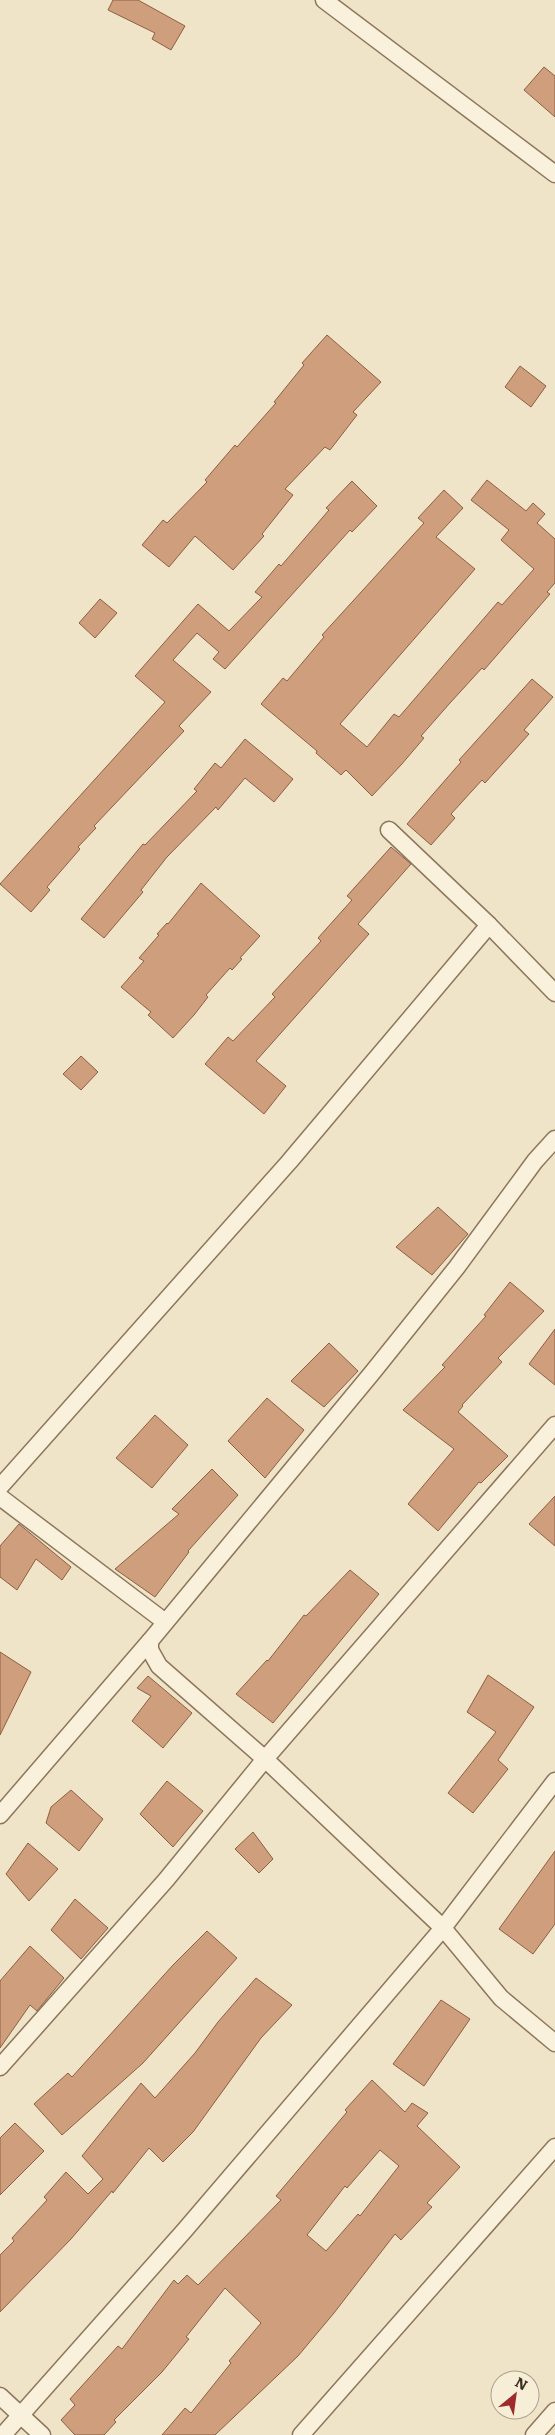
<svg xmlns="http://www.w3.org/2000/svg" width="555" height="2435" font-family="Literata,serif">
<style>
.building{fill:#cf9f7d;stroke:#8d5f41;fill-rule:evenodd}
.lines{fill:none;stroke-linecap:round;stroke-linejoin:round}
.minor-casing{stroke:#8d765c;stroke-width:19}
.minor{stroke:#faf1dc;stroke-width:16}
</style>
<rect width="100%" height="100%" fill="#f0e4c8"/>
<g class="building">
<polygon points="113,0 138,0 185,26 171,50 152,39 155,33 108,10"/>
<polygon points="544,67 555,76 555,117 524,90"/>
<polygon points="327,335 381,382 353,412 357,415 330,450 325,447 285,489 293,495 262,534 264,536 233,570 195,536 169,567 142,545 163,520 167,523 207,482 205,480 235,445 237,447 276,403 274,402 304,365 302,363"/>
<polygon points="520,366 546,386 531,407 505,387"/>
<polygon points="487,480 526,511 533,503 545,514 537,523 555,539 555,583 547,592 550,594 524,624 484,670 482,668 450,703 421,736 424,738 401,765 372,796 346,770 341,775 316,753 317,751 261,704 283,678 287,681 324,637 322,635 424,523 418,518 444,490 463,508 436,537 475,569 340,724 367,747 394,714 399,717 498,602 502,605 534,569 501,540 509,530 471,500"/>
<polygon points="352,481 377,506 352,532 350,530 225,669 213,659 219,652 197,633 173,660 211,692 179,726 184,731 94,826 96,828 78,847 80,849 47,887 50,890 31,912 0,884 165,702 135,676 198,604 229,631 262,597 255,592 279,564 281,566 329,510 326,508"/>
<polygon points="100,599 117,613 95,638 79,623"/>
<polygon points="532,679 553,697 524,730 529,734 485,783 482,780 451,814 455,818 431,845 407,824 461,762 459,760"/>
<polygon points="245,739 293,779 274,802 245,778 218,810 216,807 167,857 141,890 143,892 104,938 81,919 143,844 145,845 197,791 194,789 215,763 221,768"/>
<polygon points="391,847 411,864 358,924 369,934 256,1061 286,1086 264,1114 205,1064 228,1037 233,1041 275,997 272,994 321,941 318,938 352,900 347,896"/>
<polygon points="201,883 260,936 240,958 242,959 232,970 230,968 206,995 208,997 194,1015 173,1038 148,1015 151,1012 121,987 144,961 139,958 159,935 157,934 167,923 168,924"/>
<polygon points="81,1056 98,1072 81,1090 63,1074"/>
<polygon points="438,1207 468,1234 432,1275 396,1247"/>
<polygon points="510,1282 544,1311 498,1358 502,1362 462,1405 463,1406 458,1412 508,1456 481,1483 479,1482 438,1531 408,1504 454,1449 403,1410 445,1367 442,1365 486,1316 484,1315"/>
<polygon points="555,1329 555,1385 529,1364"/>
<polygon points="329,1343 358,1371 324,1407 291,1381"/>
<polygon points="267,1398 304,1430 265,1478 228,1441"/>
<polygon points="155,1415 188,1445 152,1488 116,1458"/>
<polygon points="212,1469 238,1495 188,1551 189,1552 155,1597 115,1569 179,1514 172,1509"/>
<polygon points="555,1496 555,1546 529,1524"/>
<polygon points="19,1524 71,1567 62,1580 36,1559 17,1590 0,1577 0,1546"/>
<polygon points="350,1570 379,1594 273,1723 236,1694 267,1660 268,1661 304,1615 306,1616"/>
<polygon points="0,1652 31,1672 0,1735"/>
<polygon points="488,1675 534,1707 498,1760 508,1769 473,1813 448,1793 496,1732 467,1712"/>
<polygon points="148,1676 192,1713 163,1748 132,1721 151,1696 137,1688"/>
<polygon points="167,1781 203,1811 173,1847 140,1814"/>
<polygon points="71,1790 103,1819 79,1851 46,1823 51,1807"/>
<polygon points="253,1832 273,1859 259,1873 235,1849"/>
<polygon points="28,1843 58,1869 29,1901 6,1874"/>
<polygon points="555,1851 555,1924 533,1954 499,1929"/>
<polygon points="75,1899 108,1928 81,1959 51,1930"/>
<polygon points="207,1931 237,1958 143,2063 62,2135 34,2104 68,2073 72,2077 173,1965"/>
<polygon points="30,1946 64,1978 37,2011 30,2005 0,2048 0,1981"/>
<polygon points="256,1978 292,2005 261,2038 193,2132 163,2162 149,2148 113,2193 112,2191 71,2239 0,2312 0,2255 14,2241 12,2238 47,2200 44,2197 66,2172 88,2194 103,2179 82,2156 141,2083 155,2098 195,2053 218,2022"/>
<polygon points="441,2000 470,2019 424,2086 393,2064"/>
<path d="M372 2080 405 2112 412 2103 428 2113 417 2126 460 2167 427 2203 432 2207 401 2240 395 2234 334 2313 298 2356 215 2435H162L185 2408 191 2413 231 2363 229 2361 261 2323 225 2288 186 2337 189 2339 162 2372 114 2420 116 2422 104 2435H75L61 2420 75 2405 70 2399 118 2346 122 2349 174 2280 178 2284 187 2275 198 2285 281 2200 276 2196 347 2112 345 2110ZM380 2150 399 2166 360 2216 358 2214 326 2251 307 2235 345 2186 347 2188Z"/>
<polygon points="15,2123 44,2151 0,2195 0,2138"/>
</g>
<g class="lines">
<g class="minor-casing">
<g id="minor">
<polyline points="324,0 555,174"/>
<polyline points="389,830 489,925 555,993"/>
<polyline points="555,1139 535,1161 457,1267 372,1373 150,1641 150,1650 159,1666 265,1759 443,1928 501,1998 555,2043"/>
<polyline points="0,1487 289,1162 489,925"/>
<polyline points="0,1497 164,1621"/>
<polyline points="0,1815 150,1641"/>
<polyline points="0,2067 166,1880 265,1759 555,1425"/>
<polyline points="0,2396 42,2435"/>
<polyline points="3,2435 184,2231 443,1928 555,1781"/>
<polyline points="301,2435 555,2147"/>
<polyline points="534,2435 555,2411"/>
</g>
</g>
<use href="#minor" class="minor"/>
</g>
<g transform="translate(515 2395) rotate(29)"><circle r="24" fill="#f7eed8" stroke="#ada18e"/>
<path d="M0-4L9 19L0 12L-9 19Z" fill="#9e2a2b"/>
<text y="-8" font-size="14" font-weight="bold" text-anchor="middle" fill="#3d2e20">N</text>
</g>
</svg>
